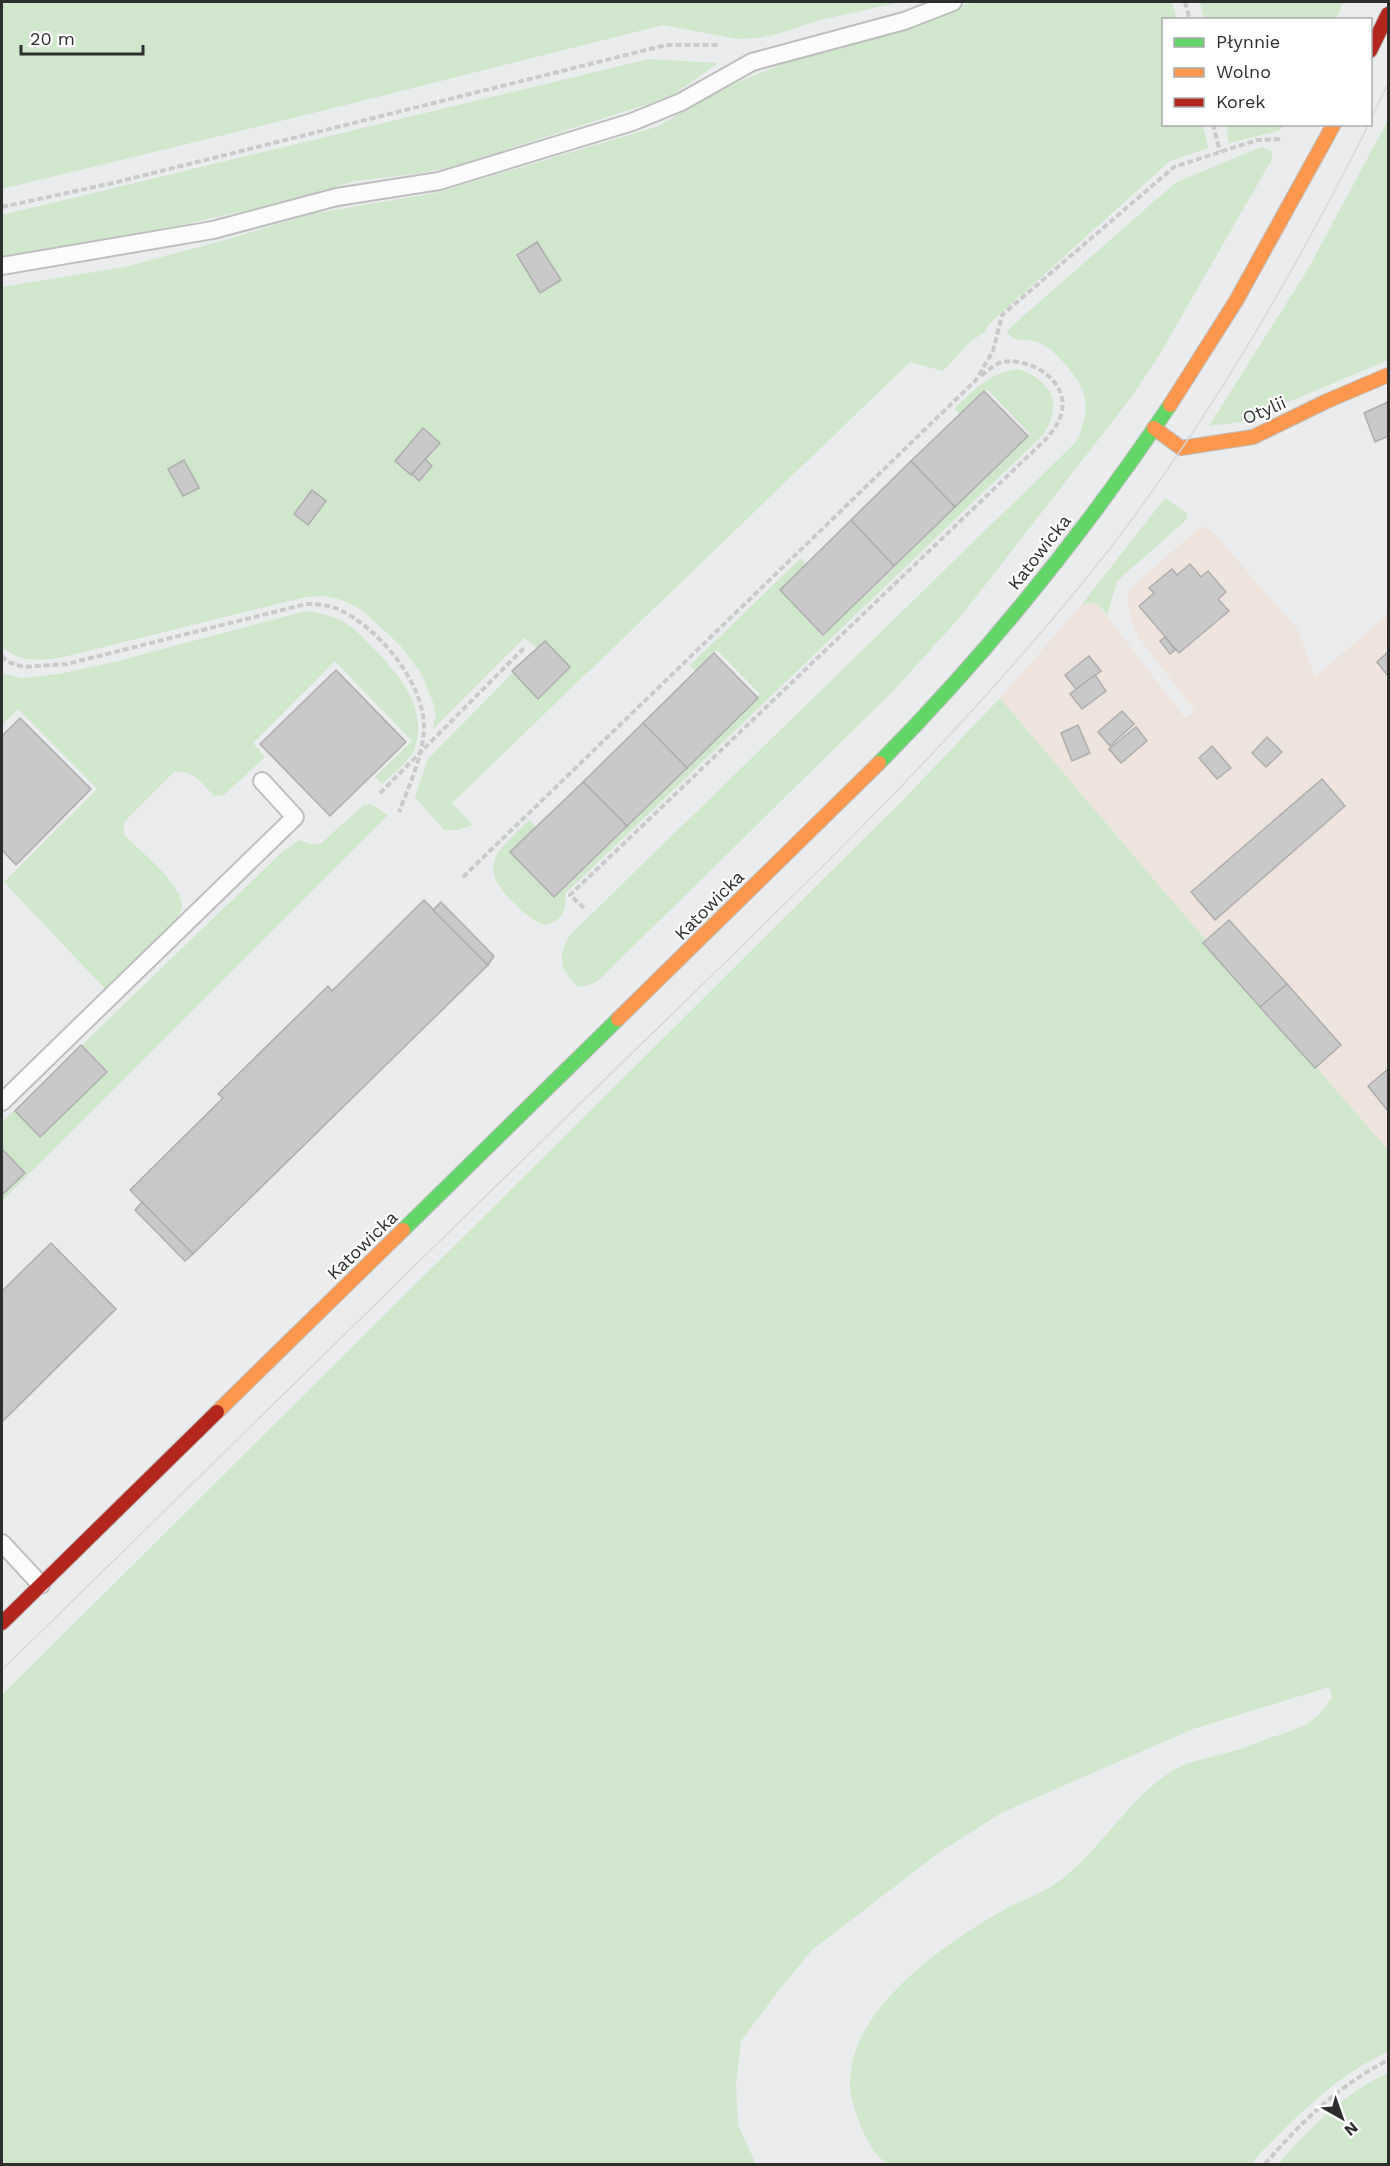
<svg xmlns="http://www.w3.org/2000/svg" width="1390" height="2166" font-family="'Work Sans',sans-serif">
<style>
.commercial{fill:#efe4dd}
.green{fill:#cfe7cb}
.building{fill:#c9c9ca;stroke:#adadad;stroke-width:1.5}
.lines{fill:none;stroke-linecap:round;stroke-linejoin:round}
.lane-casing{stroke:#bdbdbe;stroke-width:20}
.fast-casing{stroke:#bdbdbe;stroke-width:16}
.slow-casing{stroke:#bdbdbe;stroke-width:16}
.jam-casing{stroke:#bdbdbe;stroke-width:16}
.path{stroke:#c9c9c9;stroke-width:4;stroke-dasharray:6 3;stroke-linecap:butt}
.lane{stroke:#fcfcfc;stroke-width:16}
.fast{stroke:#63d668;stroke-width:14}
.slow{stroke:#ff974d;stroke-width:14}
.jam{stroke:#b3261e;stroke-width:14}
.tram{stroke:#d7d8d8;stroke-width:1.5}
.labels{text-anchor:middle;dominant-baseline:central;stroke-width:4.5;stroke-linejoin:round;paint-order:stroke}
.street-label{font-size:18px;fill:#2c2d2d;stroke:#fff}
</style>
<rect width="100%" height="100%" fill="#ebeced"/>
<polygon class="commercial" points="1201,526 1212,531 1298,630 1315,677 1388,614 1388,1150 1161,888 1000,698 1082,604 1097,603 1185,718 1195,711 1140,639 1132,624 1127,598 1131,588"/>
<g class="green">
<polygon points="2,2 901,2 820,20 777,34 758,38 737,39 663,25 342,106 2,189"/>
<path d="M973 2H1172L1177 19 1164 20V124L1203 125 1208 148 1170 161 988 325 985 332 971 341 943 371 910 362 452 803 473 825 458 830H444L415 797 428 759 537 648 524 638 432 730 436 716 433 702 422 675 401 646 362 610 342 600 324 596 306 597 59 658C35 660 22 663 2 647V287L125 267 225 240 311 214 435 193 659 126 704 98 755 75 812 53 907 27Z"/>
<polygon points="1200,2 1344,2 1335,20 1204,19"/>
<polygon points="649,59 718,63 676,93 654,102 448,168 414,174 355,181 281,203 117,239 2,258 2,215"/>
<polygon points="1388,120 1388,360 1241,422 1209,426 1308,269"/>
<polygon points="1226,125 1226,124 1285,125 1278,131 1229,143"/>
<path d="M1261 147 1272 151V159L1160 354 1133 395 961 616 894 690 600 979 592 984 578 987C559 969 557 955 571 934L1076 442C1092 408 1089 390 1063 362 1057 355 1047 345 1037 342 1024 338 1018 344 1007 333L1011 327 1175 183Z"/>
<path d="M1018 369C1053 381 1063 404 1043 435L566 893C565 910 565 920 545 925 530 920 522 910 511 900 475 864 500 849 529 820L536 827 515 849 696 757 760 694 717 650 695 671 690 665 801 558 806 563 781 588 824 632 1030 434 987 389 961 415 954 409C975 389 989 373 1018 369Z"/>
<polygon points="1165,498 1188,514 1185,521 1117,581 1107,615 1097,603 1082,604"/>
<path d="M306 611C319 613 330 615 342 621 354 627 361 636 370 645 397 672 430 708 414 750 409 762 392 774 382 784L375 777 412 741 335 661 253 743 265 757 224 795 214 796C201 782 194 770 174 772L126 820 123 829 125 836C140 851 181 883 182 905 182 912 177 917 174 923L106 990 4 882 97 789 18 709 2 725V673L22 678 59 674 114 662Z"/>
<path d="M1000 698 1161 888 1388 1150V2052C1336 2075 1300 2114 1260 2153L1252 2164H888C869 2152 861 2127 854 2107 828 2023 940 1946 1002 1911 1022 1900 1044 1893 1062 1879 1103 1847 1128 1799 1172 1771 1186 1762 1204 1759 1219 1755 1236 1751 1251 1745 1267 1739 1296 1729 1317 1726 1332 1696L1329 1687 1193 1729 1001 1813 937 1854 812 1950 779 1990 741 2041 736 2086 738 2125 756 2164H2V1695L902 801Z"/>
<polygon points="371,804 388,815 2,1201 2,1122 283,851 300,840 310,844 320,844 364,805"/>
<path d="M1388 2073V2164H1278C1309 2129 1345 2092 1388 2073Z"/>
</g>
<g class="building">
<polygon points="537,242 561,280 540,293 517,255"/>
<polygon points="984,391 1028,436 955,507 911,461"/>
<polygon points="1388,402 1388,436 1375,442 1364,413"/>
<polygon points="423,428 440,443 411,475 395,461"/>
<polygon points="425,459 432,466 419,481 412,474"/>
<polygon points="184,460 199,488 183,496 168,469"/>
<polygon points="911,461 955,507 894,566 851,520"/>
<polygon points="312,490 326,501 308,525 294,514"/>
<polygon points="851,520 894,566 823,635 780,590"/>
<polygon points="1190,564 1201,577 1208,571 1226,592 1218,599 1229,611 1179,653 1139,606 1154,593 1149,588 1172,569 1177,575"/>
<polygon points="1165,637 1175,650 1170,654 1160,641"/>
<polygon points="545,641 570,667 538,699 512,671"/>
<polygon points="1388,652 1388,676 1377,662"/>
<polygon points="714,653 758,698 687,768 643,723"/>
<polygon points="1089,656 1101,671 1076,689 1065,675"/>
<polygon points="336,670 406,742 330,816 260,744"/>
<polygon points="1095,675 1106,691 1082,709 1070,694"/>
<polygon points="1122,711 1134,724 1110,746 1098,732"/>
<polygon points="20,718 91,789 16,865 2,850 2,736"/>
<polygon points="643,723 687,768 627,826 583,782"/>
<polygon points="1078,725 1090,753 1072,761 1061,733"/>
<polygon points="1136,727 1147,741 1121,763 1109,749"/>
<polygon points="1267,737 1282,752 1266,767 1252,753"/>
<polygon points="1212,746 1231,768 1217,779 1199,758"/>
<polygon points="1322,779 1345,806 1215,920 1191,892"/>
<polygon points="583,782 627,826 554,897 510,852"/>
<polygon points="424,900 488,965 193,1254 130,1190 223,1098 218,1094 328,986 332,991"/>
<polygon points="441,902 494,956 488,965 433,910"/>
<polygon points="1229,920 1287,984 1260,1007 1203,943"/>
<polygon points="1287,984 1341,1045 1315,1068 1260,1007"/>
<polygon points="81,1045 107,1072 40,1137 15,1111"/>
<polygon points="1388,1069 1388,1111 1368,1086"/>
<polygon points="2,1149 25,1173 2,1195"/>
<polygon points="142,1202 193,1254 185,1261 135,1210"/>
<polygon points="51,1243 116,1309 2,1422 2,1291"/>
</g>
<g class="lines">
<g class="lane-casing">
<g id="lane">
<polyline points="2,266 213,230 337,197 439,181 632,122 681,102 752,62 904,21 953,2"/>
<polyline points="2,1102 295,817 262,781"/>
<polyline points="2,1543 41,1585"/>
</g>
</g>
<g class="fast-casing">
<g id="fast">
<path d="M879 763C988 653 1084 533 1170 405"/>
<polyline points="403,1230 618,1019"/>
</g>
</g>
<g class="slow-casing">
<g id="slow">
<polyline points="1170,405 1236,301 1334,124"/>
<polyline points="1154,428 1181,448 1253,437 1327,401 1388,375"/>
<polyline points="618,1019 879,763"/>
<polyline points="217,1412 403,1230"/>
</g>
</g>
<g class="jam-casing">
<g id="jam">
<polyline points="1370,51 1388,14"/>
<polyline points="2,1623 217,1412"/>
</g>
</g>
<g class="path">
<polyline points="1185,2 1190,20"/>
<polyline points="1213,124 1220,152"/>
<polyline points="2,207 113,183 666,45 719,45"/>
<path d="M2 656 8 662 23 667 67 664 306 604C318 604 332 605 342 611 381 631 424 683 424 728 423 756 409 786 399 812"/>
<polyline points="380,793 525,647"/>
<polyline points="463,877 976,380 993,351 1002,315 1174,167 1257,140 1283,139"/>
<path d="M584 908 570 895 1046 439C1053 431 1060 422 1062 411 1068 380 1030 357 1002 362 994 364 986 373 979 377"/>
<path d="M1265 2164C1302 2121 1337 2087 1388 2060"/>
</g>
<use href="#lane" class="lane"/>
<use href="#fast" class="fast"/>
<use href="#slow" class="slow"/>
<use href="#jam" class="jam"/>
<g class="tram">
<polyline points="1370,120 1388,84"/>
<path d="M2 1670C198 1478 394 1286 590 1094 769 919 953 748 1108 551 1210 419 1294 273 1369 124"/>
</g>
</g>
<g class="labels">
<g class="street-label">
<text transform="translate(1264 410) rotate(-23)">Otylii</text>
<text transform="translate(1039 552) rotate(-52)">Katowicka</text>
<text transform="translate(709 905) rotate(-45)">Katowicka</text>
<text transform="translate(362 1245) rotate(-44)">Katowicka</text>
</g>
</g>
<rect width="1390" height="2166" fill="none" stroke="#2c2d2d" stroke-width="6"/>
<rect x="1162" y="18" width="210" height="108" fill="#ffffff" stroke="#ababab" stroke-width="1.5"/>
<rect x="1174" y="38" width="30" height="9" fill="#63d668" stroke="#ababab" stroke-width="1.5"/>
<text x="1216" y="48" font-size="18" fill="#2c2d2d">Płynnie</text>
<rect x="1174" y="68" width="30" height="9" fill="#ff974d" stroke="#ababab" stroke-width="1.5"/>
<text x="1216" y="78" font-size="18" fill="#2c2d2d">Wolno</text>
<rect x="1174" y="98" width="30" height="9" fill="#b3261e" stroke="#ababab" stroke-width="1.5"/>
<text x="1216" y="108" font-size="18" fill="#2c2d2d">Korek</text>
<g transform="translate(1342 2118) rotate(140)" stroke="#ffffff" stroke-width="4.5" paint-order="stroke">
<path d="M0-4.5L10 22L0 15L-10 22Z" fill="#2c2d2d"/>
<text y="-9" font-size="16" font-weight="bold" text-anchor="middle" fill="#2c2d2d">N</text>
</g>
<path d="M21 45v9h122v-9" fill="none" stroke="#2c2d2d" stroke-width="3"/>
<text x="30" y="45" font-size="18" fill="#2c2d2d" stroke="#ffffff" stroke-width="4.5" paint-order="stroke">20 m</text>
</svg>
